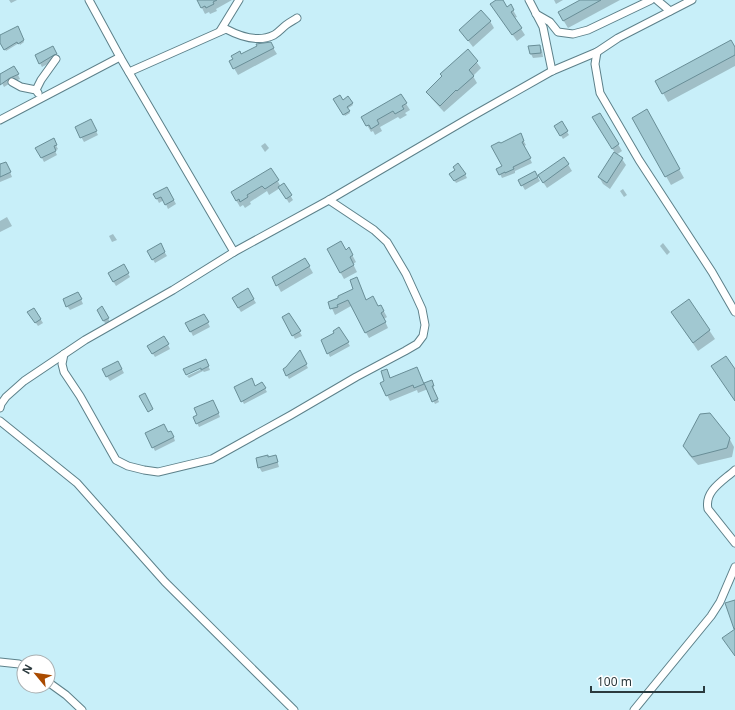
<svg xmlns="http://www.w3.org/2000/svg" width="735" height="710" font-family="'Noto Sans',sans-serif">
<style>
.shadow{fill:#0003}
.building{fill:#a1c8d1;stroke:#698e97}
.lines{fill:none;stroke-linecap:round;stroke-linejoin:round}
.street-casing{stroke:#5d818a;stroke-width:9}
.street{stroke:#fff;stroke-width:7}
</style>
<rect width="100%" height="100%" fill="#c8eff9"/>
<g class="shadow">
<polygon points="9,0 17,0 11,3"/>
<polygon points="198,0 232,0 216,9 217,11 210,14 209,12 205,14"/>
<polygon points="497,0 502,0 507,8 513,10 517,17 514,18 525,35 517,41 495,10"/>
<polygon points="554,0 563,0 556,4"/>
<polygon points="582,0 620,0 568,28 559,13"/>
<polygon points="490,21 494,28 473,47 460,30"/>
<polygon points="17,28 24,42 20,45 19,43 6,51 0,41 0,37"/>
<polygon points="270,43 277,54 238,75 230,61 241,55"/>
<polygon points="539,46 542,50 543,57 533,58 531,54"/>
<polygon points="53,47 59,58 42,67 36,56"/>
<polygon points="735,49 735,66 668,102 663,93"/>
<polygon points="468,51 481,68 473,76 477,83 444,112 431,98 428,92"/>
<polygon points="14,67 20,79 12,82 4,87 0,79 0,75"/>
<polygon points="401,96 410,110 405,113 407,115 400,119 398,117 380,127 382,131 375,135 373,131 371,132 363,118"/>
<polygon points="348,98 353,105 347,109 350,113 345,116 335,100 342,101"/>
<polygon points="646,111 684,178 671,185 633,118"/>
<polygon points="600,114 622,151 616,155 622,159 626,165 610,189 603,184 599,177 615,153 594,118"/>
<polygon points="90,120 98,135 84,142 76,128"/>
<polygon points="561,122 569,135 563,139 555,126"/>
<polygon points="520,135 526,145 524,146 532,163 515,171 515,173 502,178 500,174 503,166 500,145"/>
<polygon points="53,140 58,149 55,151 57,155 44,162 37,148"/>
<polygon points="265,143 269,148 265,152 261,146"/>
<polygon points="564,158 572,171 547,188 543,182"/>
<polygon points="0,165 8,167 12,177 0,182"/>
<polygon points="271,169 281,187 284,185 293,200 289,203 280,188 269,195 267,191 250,202 251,204 245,208 243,205 240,207 232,193"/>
<polygon points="535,172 540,181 525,190 519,180"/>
<polygon points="451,174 465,174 467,178 456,183"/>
<polygon points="167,188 176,204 168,209 164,200 159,203 155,195"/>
<polygon points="623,189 627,195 624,197 620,191"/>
<polygon points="7,217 12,226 0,232 0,221"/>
<polygon points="113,234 117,240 112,242 109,236"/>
<polygon points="663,243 670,252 667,255 660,246"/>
<polygon points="160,245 167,256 155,263 148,251"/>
<polygon points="349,249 356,262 353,264 357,272 344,279 328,250 345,251"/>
<polygon points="305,259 313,273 281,292 273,277"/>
<polygon points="123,265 130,277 116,286 109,274"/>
<polygon points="357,278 366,301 378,308 381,306 387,317 384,319 388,328 369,338 351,306 335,315 329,302 340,298 354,289"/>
<polygon points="248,290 256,303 241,312 233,299"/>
<polygon points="80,297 83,304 70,310 67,306"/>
<polygon points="102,308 110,322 106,325 98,310"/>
<polygon points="34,309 43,323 38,326 31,316"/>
<polygon points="672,312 709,330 715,339 698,351"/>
<polygon points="289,314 302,336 295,339 283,317"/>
<polygon points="204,315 210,327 193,336 187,324"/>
<polygon points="339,329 350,346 330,357 322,340 335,333"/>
<polygon points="164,337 170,349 155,357 148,346"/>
<polygon points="299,352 308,368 289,379 284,370"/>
<polygon points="118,362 124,373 110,381 103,370"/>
<polygon points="207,363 210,370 204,372 203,371 189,378 187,376 206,367"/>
<polygon points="387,370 391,379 420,374 424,385 431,381 439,402 435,404 428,389 418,393 417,390 390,401 381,383 385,381"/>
<polygon points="262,383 267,392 244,404 235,387 255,387"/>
<polygon points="215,405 220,417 199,427 194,417"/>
<polygon points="168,433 173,435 175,441 155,451 153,447"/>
<polygon points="729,438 734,447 732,457 698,465 689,455 684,446"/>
<polygon points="277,460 279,467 262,472 259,467"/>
</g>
<g class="building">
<polygon points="197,0 217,0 213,2 214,4 206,8 205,6 201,8"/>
<polygon points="496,0 503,0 507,7 511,4 514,10 511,12 522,28 512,35 490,4"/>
<polygon points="580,0 601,0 563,21 558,12"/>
<polygon points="481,10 491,21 468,41 459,30"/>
<polygon points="18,26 24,40 18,44 17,42 4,50 0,43 0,35"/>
<polygon points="731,40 735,47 735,55 662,94 655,81"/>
<polygon points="271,42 274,48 233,69 229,61 233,59 231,56 240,51 241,54 257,46 256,44"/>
<polygon points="540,45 541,53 530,54 528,46"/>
<polygon points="53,46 57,54 54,55 39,64 35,55"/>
<polygon points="468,49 478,61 469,70 474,76 457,91 456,90 440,106 426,92 442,76 440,74"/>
<polygon points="14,66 19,74 10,78 0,85 0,74"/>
<polygon points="401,94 407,103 402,106 404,109 395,114 393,111 377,120 379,124 371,129 369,125 366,126 361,117"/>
<polygon points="340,95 343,100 348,96 353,103 347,107 350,111 343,115 333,99"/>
<polygon points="647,109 680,169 665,177 632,118"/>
<polygon points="600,113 619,144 612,149 592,117"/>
<polygon points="91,119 97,131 80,138 75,127"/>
<polygon points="562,121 568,131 560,136 554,126"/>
<polygon points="521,133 524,141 522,142 531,158 513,167 514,169 505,173 505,172 499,175 496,169 502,166 491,146 499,142 501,143"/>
<polygon points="54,138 57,145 54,146 56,151 41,158 35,148"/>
<polygon points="614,152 623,158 607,183 598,177"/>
<polygon points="564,157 569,164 543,183 538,175"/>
<polygon points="6,162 11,172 0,177 0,164"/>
<polygon points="458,163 466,174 454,181 449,174 455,170 453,167"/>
<polygon points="271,168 279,180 265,189 262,186 247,195 248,197 240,202 239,199 236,201 231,192"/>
<polygon points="535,171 538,177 521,186 518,180"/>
<polygon points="284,183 292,195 286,199 278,187"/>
<polygon points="167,187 174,200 165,205 161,197 156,199 153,194"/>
<polygon points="341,241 346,250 349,247 353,255 350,257 354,265 340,273 327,249"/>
<polygon points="161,243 165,252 152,260 147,251"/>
<polygon points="305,258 310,266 276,286 272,277"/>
<polygon points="124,264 129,273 113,282 108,273"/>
<polygon points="357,277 366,300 373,296 378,306 381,305 384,311 381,313 386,322 365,333 348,300 337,305 338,307 330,309 328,302 338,298 338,296 353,289 350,280"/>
<polygon points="248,288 254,299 238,308 232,298"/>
<polygon points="78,292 82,299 66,307 63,299"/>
<polygon points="689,299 710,330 693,343 671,312"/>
<polygon points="102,306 109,318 103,321 97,310"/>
<polygon points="34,308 41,319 35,323 27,312"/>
<polygon points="289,313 301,331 292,336 282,317"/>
<polygon points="204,314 209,322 190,332 185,323"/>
<polygon points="339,327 349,342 327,354 321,340 334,333 333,331"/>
<polygon points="164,336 169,344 152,354 147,346"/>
<polygon points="300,350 307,364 286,376 283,369 286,367"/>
<polygon points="726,356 735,369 735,401 711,366"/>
<polygon points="206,359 209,366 201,370 201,368 186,375 183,369"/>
<polygon points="118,361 122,369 106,377 102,369"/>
<polygon points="417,367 424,384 414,388 413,385 386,396 380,383 384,381 381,371 387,369 390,378"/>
<polygon points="252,378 255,386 262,382 266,388 241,402 234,387"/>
<polygon points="432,380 434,386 432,386 438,399 432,402 424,383"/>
<polygon points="145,393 153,409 148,412 139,396"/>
<polygon points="213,400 219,413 196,424 193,417 197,415 194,408"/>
<polygon points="710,413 730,438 727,448 692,457 683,446 700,414"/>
<polygon points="164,424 168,432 171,431 174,437 152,448 145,433"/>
<polygon points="268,455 268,457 276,455 278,462 258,468 256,458"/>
<polygon points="735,600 735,628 734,629 725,603"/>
<polygon points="735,629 735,656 722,638"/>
</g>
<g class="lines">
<g class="street-casing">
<g id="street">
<polyline points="89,0 120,57 234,252"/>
<polyline points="529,0 543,27 552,71"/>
<polyline points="657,0 670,11"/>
<polyline points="536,14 550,22 558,32 573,34 588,30 651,0"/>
<polyline points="220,31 239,0"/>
<polyline points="597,52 595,64 600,93 639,160 712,272 735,312"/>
<path d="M129 72 226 29C241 37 258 43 274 35 279 32 282 28 286 25 290 22 294 20 297 18"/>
<polyline points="12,82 21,87 36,90 38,93"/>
<polyline points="36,90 41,80 56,59"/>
<polyline points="0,120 120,57"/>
<polyline points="64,354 62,364 64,372 80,396 116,460 128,466 144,470 158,472 212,459 291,415 356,377 405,351 417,344 423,336 425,325 422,309 406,274 387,242 374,230 329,200"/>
<polyline points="0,408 1,404 6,397 24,381 85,340 173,290 234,252 329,200 469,118 552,71 597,52 618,38 692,0"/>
<polyline points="0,421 77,483 165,582 294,710"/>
<path d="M735 470C723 481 704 491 708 509L735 543"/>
<polyline points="0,662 19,664 24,667"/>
<polyline points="48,682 66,695 82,710"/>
<polyline points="634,710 711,616 720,602 735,567"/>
</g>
</g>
<use href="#street" class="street"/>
</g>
<g transform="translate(36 674) rotate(299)"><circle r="19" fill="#ffffff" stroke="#aab0b2"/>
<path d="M0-3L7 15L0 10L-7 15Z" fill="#aa4b00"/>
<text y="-6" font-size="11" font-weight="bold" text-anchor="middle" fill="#2b3a3e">N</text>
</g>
<path d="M591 686v6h113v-6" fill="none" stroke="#2b3a3e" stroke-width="2"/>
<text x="597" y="686" font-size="12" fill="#2b3a3e" stroke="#ffffff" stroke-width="3" paint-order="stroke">100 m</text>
</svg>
